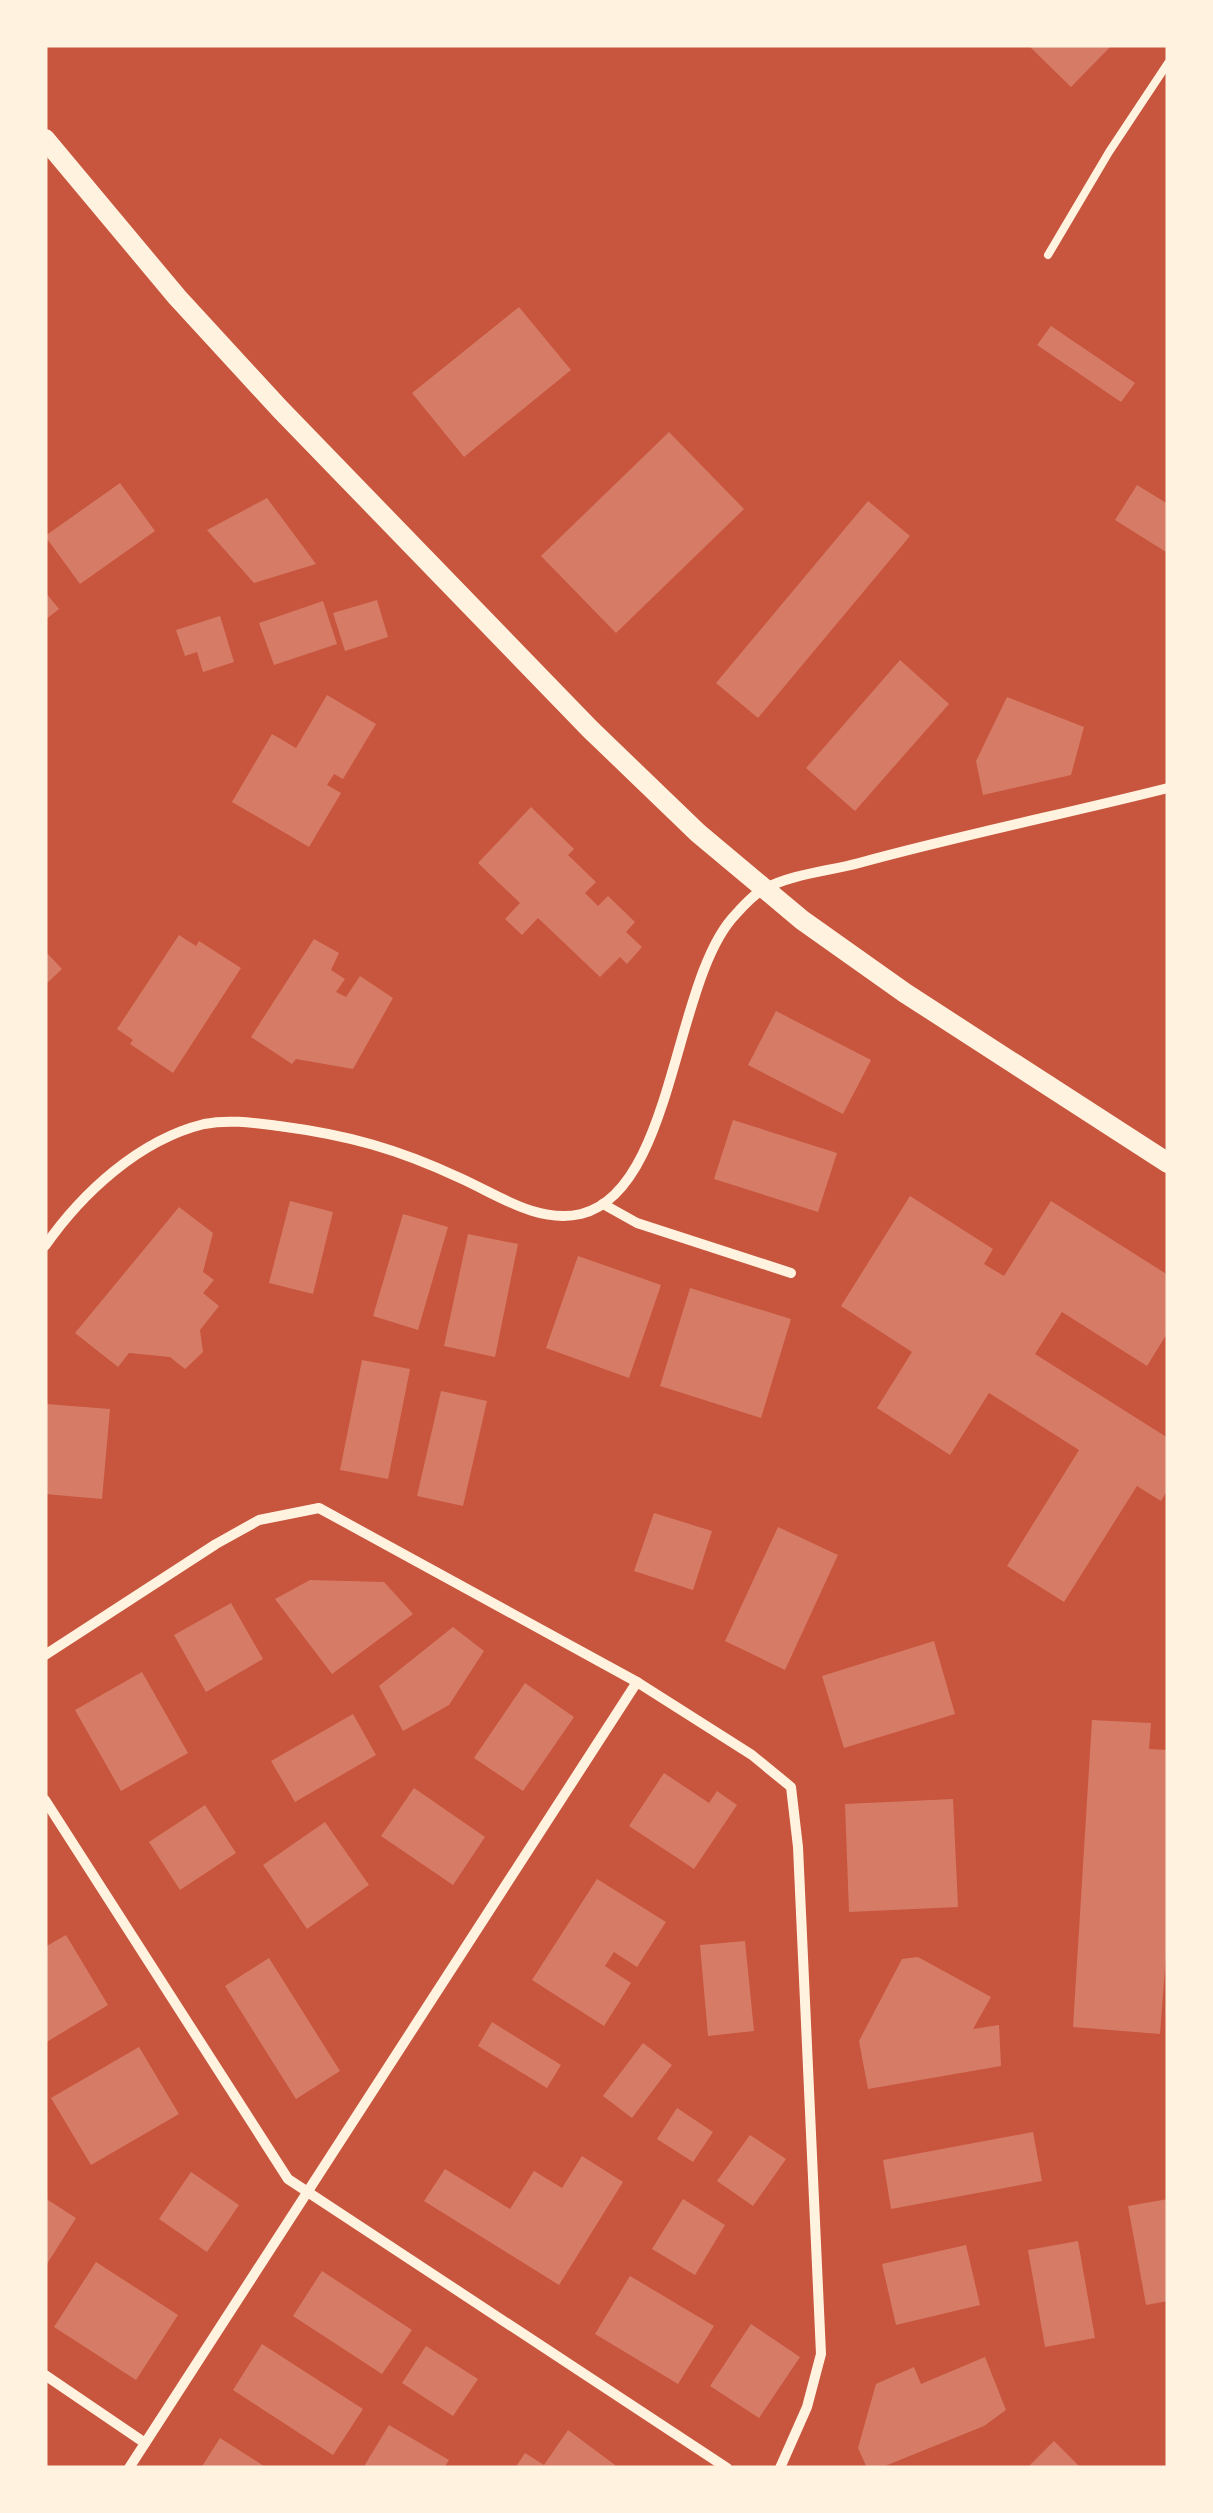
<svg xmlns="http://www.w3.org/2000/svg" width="1213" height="2513" font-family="Spectral,serif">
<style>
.building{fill:#d67c66}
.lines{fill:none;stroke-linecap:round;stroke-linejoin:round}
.service{stroke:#fff3e0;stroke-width:8}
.minor{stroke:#fff3e0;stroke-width:10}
.secondary{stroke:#fff3e0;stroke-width:20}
</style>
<rect width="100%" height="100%" fill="#c8553d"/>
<g class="building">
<polygon points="1028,45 1112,45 1071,87"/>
<polygon points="519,307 571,370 464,457 412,393"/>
<polygon points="1051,326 1135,383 1121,402 1037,345"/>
<polygon points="669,432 744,509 616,633 541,556"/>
<polygon points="120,483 155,531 80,584 45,536"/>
<polygon points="1137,485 1168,504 1166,552 1115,520"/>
<polygon points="267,498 316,564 254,583 207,530"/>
<polygon points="868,501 910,536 758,718 716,683"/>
<polygon points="45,592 59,609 45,620"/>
<polygon points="377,600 388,637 345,651 333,613"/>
<polygon points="323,601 337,644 274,665 259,623"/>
<polygon points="220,616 234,662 203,672 197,652 185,656 176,630"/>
<polygon points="900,660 949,704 855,811 806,768"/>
<polygon points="327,695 376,724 343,779 334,774 327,785 341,793 309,847 232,802 272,734 296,748"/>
<polygon points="1007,697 1084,727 1071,775 983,795 976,761"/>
<polygon points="531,807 574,849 568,855 596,882 585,893 598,906 608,896 635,922 626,932 642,947 627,964 620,957 600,977 538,918 522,935 505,919 520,903 478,863"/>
<polygon points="179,935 196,946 199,941 241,968 173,1073 130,1044 133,1040 117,1029"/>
<polygon points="314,939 339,953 331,970 345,979 336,992 346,997 360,976 393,998 353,1069 296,1059 292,1064 251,1037"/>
<polygon points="45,951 62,969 45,985"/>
<polygon points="776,1011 871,1060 843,1114 748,1065"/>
<polygon points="733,1120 837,1153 818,1212 714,1179"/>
<polygon points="910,1196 993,1249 984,1264 1004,1276 1051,1201 1168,1275 1168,1332 1147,1366 1062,1312 1035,1354 1168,1438 1168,1489 1161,1501 1137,1486 1064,1602 1007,1566 1079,1450 989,1393 950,1455 877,1408 912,1352 841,1306"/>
<polygon points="290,1201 333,1212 313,1294 269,1283"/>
<polygon points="179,1207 213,1233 203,1272 214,1280 203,1293 219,1306 200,1330 203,1352 185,1369 170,1357 129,1353 118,1367 75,1333"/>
<polygon points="403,1214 448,1227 418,1330 373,1316"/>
<polygon points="468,1234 518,1244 495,1357 444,1346"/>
<polygon points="578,1256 661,1285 629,1378 546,1348"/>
<polygon points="690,1288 791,1319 761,1418 660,1386"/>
<polygon points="362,1360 410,1369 388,1479 340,1470"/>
<polygon points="441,1391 487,1401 463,1506 417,1496"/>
<polygon points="46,1404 110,1409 102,1499 45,1494"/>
<polygon points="654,1513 712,1531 693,1590 634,1571"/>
<polygon points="778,1527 838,1555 785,1670 725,1641"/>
<polygon points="310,1580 384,1582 413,1614 332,1674 275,1599"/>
<polygon points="231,1603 263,1659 206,1692 174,1635"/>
<polygon points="453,1627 484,1651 449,1705 403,1731 379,1686"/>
<polygon points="934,1641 955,1714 844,1748 822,1676"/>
<polygon points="142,1672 188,1753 121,1791 75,1710"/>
<polygon points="525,1683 574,1717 523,1791 474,1758"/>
<polygon points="353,1714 376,1755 295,1802 271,1761"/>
<polygon points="1092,1720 1151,1723 1149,1749 1168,1750 1168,1929 1160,2034 1073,2027"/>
<polygon points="664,1773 709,1803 717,1791 737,1805 694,1869 629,1826"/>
<polygon points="414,1788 485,1837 453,1885 381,1836"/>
<polygon points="953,1799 958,1907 849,1912 845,1804"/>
<polygon points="205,1805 236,1853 180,1890 149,1842"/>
<polygon points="325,1822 369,1885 307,1929 263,1865"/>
<polygon points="597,1879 666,1922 637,1967 614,1952 605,1966 631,1983 604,2026 532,1980"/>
<polygon points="66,1935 108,2005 45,2043 45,1947"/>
<polygon points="745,1941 754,2031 708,2036 700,1945"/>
<polygon points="918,1957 991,1997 973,2029 999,2025 1001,2066 868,2089 859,2041 902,1959"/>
<polygon points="269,1958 340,2071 296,2099 225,1986"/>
<polygon points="492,2022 561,2065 547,2088 478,2046"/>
<polygon points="643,2043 672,2065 632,2118 603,2096"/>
<polygon points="139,2047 179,2114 91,2165 51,2098"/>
<polygon points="677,2108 713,2132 693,2162 657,2139"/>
<polygon points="1033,2132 1042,2181 891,2209 883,2160"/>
<polygon points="750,2135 786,2159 753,2206 717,2181"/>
<polygon points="582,2156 623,2182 559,2285 424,2201 445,2169 510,2209 534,2171 562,2188"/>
<polygon points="191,2172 239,2205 207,2252 159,2219"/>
<polygon points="45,2198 76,2218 45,2267"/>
<polygon points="683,2199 725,2225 695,2275 652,2249"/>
<polygon points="1168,2199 1168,2301 1146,2305 1128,2206"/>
<polygon points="1078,2241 1095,2338 1045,2347 1028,2250"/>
<polygon points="966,2245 980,2305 896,2325 882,2264"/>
<polygon points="96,2262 178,2315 136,2380 54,2327"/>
<polygon points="322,2271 412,2330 382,2374 293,2316"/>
<polygon points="630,2276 714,2326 678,2384 595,2334"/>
<polygon points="751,2324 800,2357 759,2418 710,2386"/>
<polygon points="262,2344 363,2409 333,2455 233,2390"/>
<polygon points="426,2346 478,2379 453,2416 402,2383"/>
<polygon points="985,2357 1006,2410 984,2426 880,2468 867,2468 858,2448 876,2384 914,2367 921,2384"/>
<polygon points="389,2425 449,2460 444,2468 363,2468"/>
<polygon points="568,2430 615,2465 613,2468 515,2468 525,2453 544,2465"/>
<polygon points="220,2438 267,2468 201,2468"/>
<polygon points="1054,2441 1081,2468 1027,2468"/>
</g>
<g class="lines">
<polyline class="service" points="1048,255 1109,152 1168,63"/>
<g class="minor">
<polyline points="603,1204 637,1223 791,1273"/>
<path d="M45 1246C82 1193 139 1140 204 1124 229 1119 255 1123 279 1126 348 1135 398 1149 460 1178 498 1195 538 1224 581 1214 675 1191 673 978 736 914 744 905 754 894 764 889 792 874 829 871 859 863 961 835 1065 814 1168 788"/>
<polyline points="45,1655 216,1544 259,1520 319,1508 637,1682 752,1755 791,1787 798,1847 821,2354 807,2407 780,2468"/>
<polyline points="45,1800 288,2179 727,2468"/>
<polyline points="45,2375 145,2443"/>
<polyline points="129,2468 637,1682"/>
</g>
<polyline class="secondary" points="45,139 177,297 280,409 590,729 698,833 802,920 905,993 1168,1163"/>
</g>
<rect width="1213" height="2513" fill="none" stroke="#fff3e0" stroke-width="95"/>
</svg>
